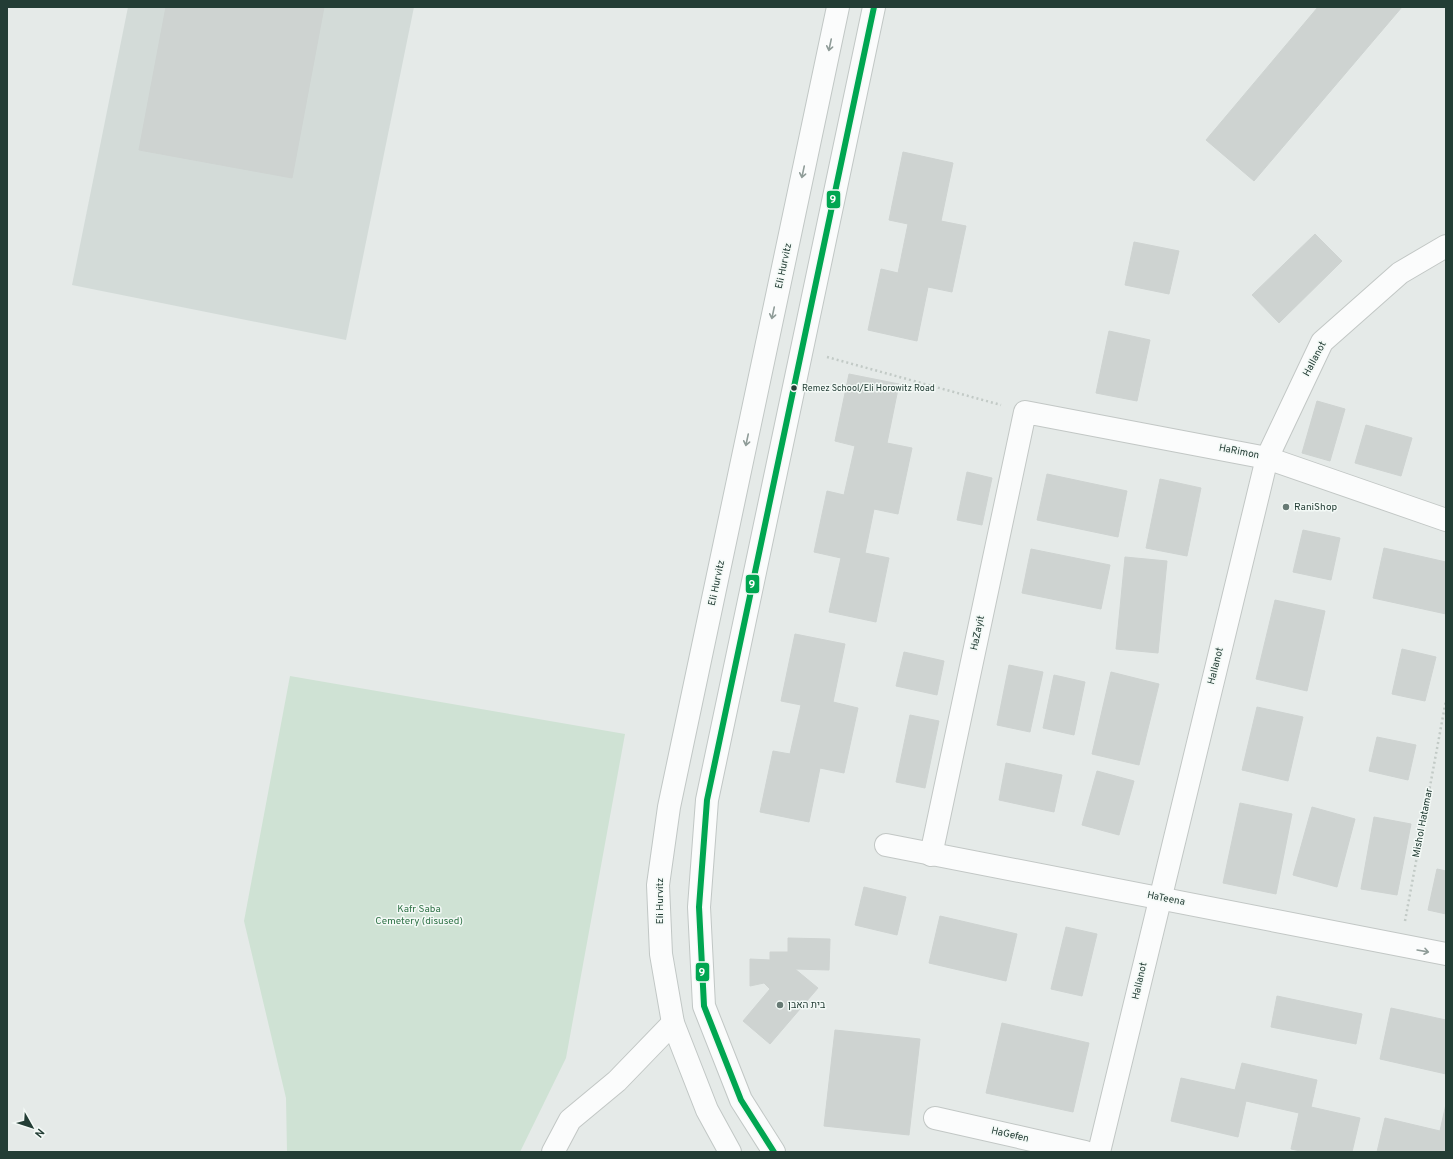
<svg xmlns="http://www.w3.org/2000/svg" width="1453" height="1159" font-family="Overpass,Heebo,sans-serif">
<style>
.built{fill:#d3dbd8}
.green{fill:#cfe2d4}
.building{fill:#ced3d1;stroke:#ced3d1}
.lines{fill:none;stroke-linecap:round;stroke-linejoin:round}
.street-casing{stroke:#c2c7c5;stroke-width:24}
.secondary-casing{stroke:#c1c7c5;stroke-width:24}
.path{stroke:#c2cac6;stroke-width:2.5;stroke-dasharray:2 3;stroke-linecap:butt}
.street{stroke:#fbfcfc;stroke-width:22}
.secondary{stroke:#fbfcfc;stroke-width:22}
.bus-1-casing{stroke:#f3f9f6;stroke-width:9}
.bus-1{stroke:#00a651;stroke-width:6}
.oneway{stroke:#8f9c98}
.bus-dot{fill:#233d35;stroke:#f3f9f6;stroke-width:1.5}
.poi-dot{fill:#677a74;stroke:#f3f9f6;stroke-width:1.5}
.labels{text-anchor:middle;dominant-baseline:central;stroke-width:3;stroke-linejoin:round;paint-order:stroke}
.bus-label{font-size:9px;fill:#233d35;stroke:#f3f9f6;text-anchor:start}
.street-label{font-size:10px;fill:#233d35;stroke:#f3f9f6}
.poi-label{font-size:10px;fill:#233d35;stroke:#f3f9f6;text-anchor:start}
.park-label{font-size:10px;fill:#2f7246;stroke:#f3f9f6}
.line-badge{stroke:#f3f9f6;stroke-width:1.5}
.badge-label{font-size:11px;text-anchor:middle;font-weight:bold;fill:#fff}
</style>
<rect width="100%" height="100%" fill="#e5eae8"/>
<polygon class="built" points="128,7 414,7 346,340 72,285"/>
<polygon class="green" points="290,676 625,734 566,1058 520,1152 287,1152 286,1098 244,921"/>
<g class="building">
<polygon points="166,7 324,7 292,178 139,150"/>
<polygon points="1318,7 1402,7 1254,181 1206,140"/>
<polygon points="903,152 953,163 941,221 966,226 952,292 928,287 917,341 868,330 881,269 898,273 908,224 889,220"/>
<polygon points="1315,234 1342,261 1279,323 1252,295"/>
<polygon points="1134,242 1179,251 1169,294 1125,285"/>
<polygon points="1109,331 1150,340 1137,401 1096,393"/>
<polygon points="849,374 899,384 887,443 912,448 898,514 874,509 865,553 889,558 876,622 829,612 841,558 814,552 827,491 844,495 855,446 835,441"/>
<polygon points="1317,401 1345,409 1330,461 1302,453"/>
<polygon points="1366,425 1412,438 1401,476 1355,463"/>
<polygon points="967,472 992,478 982,525 957,520"/>
<polygon points="1047,474 1127,491 1118,537 1037,520"/>
<polygon points="1160,479 1201,488 1187,556 1146,548"/>
<polygon points="1303,530 1340,538 1331,580 1293,572"/>
<polygon points="1384,548 1446,562 1446,614 1373,598"/>
<polygon points="1031,549 1110,565 1101,609 1022,593"/>
<polygon points="1125,557 1167,561 1158,653 1116,649"/>
<polygon points="1275,600 1325,611 1307,691 1256,679"/>
<polygon points="795,634 845,644 833,702 858,708 844,773 820,768 809,822 760,812 773,751 790,754 801,705 781,701"/>
<polygon points="1402,649 1436,657 1425,701 1392,694"/>
<polygon points="904,652 944,661 937,695 896,686"/>
<polygon points="1009,665 1043,672 1030,732 997,725"/>
<polygon points="1111,672 1159,684 1139,765 1092,754"/>
<polygon points="1054,675 1085,682 1074,735 1043,728"/>
<polygon points="1257,707 1303,717 1288,781 1242,770"/>
<polygon points="910,715 939,721 925,788 896,782"/>
<polygon points="1377,737 1416,745 1408,780 1369,771"/>
<polygon points="1006,763 1062,775 1054,812 999,800"/>
<polygon points="1097,771 1134,781 1119,835 1082,825"/>
<polygon points="1240,803 1292,814 1276,894 1223,883"/>
<polygon points="1312,807 1355,819 1337,887 1293,875"/>
<polygon points="1374,817 1411,824 1397,895 1361,889"/>
<polygon points="1437,869 1446,871 1446,914 1428,910"/>
<polygon points="864,887 906,897 897,935 855,925"/>
<polygon points="940,916 1017,934 1006,981 929,963"/>
<polygon points="1066,927 1097,934 1082,996 1051,989"/>
<polygon points="788,938 830,939 829,970 795,969 818,988 770,1044 743,1021 770,989 764,983 750,986 750,959 770,960 770,952 788,952"/>
<polygon points="1277,996 1362,1014 1356,1044 1271,1027"/>
<polygon points="1391,1008 1446,1020 1446,1074 1380,1059"/>
<polygon points="1002,1023 1089,1043 1073,1112 986,1093"/>
<polygon points="835,1030 920,1039 909,1135 824,1126"/>
<polygon points="1242,1063 1317,1080 1311,1107 1360,1118 1352,1152 1305,1152 1291,1149 1299,1113 1246,1101 1238,1137 1171,1121 1181,1078 1235,1090"/>
<polygon points="1446,1104 1446,1152 1377,1152 1385,1118 1440,1131"/>
</g>
<g class="lines">
<g class="street-casing">
<g id="street">
<polyline points="886,845 1446,954"/>
<polyline points="931,855 1025,412 1267,458 1446,520"/>
<polyline points="935,1118 1085,1152"/>
<polyline points="553,1152 570,1120 617,1081 673,1023"/>
<polyline points="1099,1152 1267,458 1322,342 1400,273 1446,246"/>
</g>
</g>
<g class="secondary-casing">
<g id="secondary">
<polyline points="730,1152 707,1110 673,1023 661,954 658,885 669,807 838,7"/>
<polyline points="774,1152 741,1100 704,1006 699,907 707,800 874,7"/>
</g>
</g>
<g class="path">
<polyline points="827,357 1001,405"/>
<polyline points="1405,921 1446,700"/>
</g>
<use href="#street" class="street"/>
<use href="#secondary" class="secondary"/>
<g class="bus-1-casing">
<polyline id="bus-1" points="774,1152 741,1100 704,1006 699,907 707,800 874,7"/>
</g>
<use href="#bus-1" class="bus-1"/>
</g>
<defs><path id="oneway-shaft" d="M-6 0H5M1.5-3L5.5 0L1.5 3" fill="none" stroke-width="1.6" stroke-linecap="round" stroke-linejoin="round"/></defs>
<g class="oneway">
<use href="#oneway-shaft" transform="translate(830 45) rotate(102)"/>
<use href="#oneway-shaft" transform="translate(803 172) rotate(102)"/>
<use href="#oneway-shaft" transform="translate(773 313) rotate(102)"/>
<use href="#oneway-shaft" transform="translate(747 440) rotate(102)"/>
<use href="#oneway-shaft" transform="translate(1423 951) rotate(10)"/>
</g>
<circle class="bus-dot" cx="794" cy="388" r="3.5"/>
<g class="poi-dot">
<circle cx="1286" cy="507" r="4"/>
<circle cx="780" cy="1005" r="4"/>
</g>
<g class="labels">
<g class="bus-label">
<text x="802" y="388">Remez School/Eli Horowitz Road</text>
</g>
<g class="street-label">
<text transform="translate(784 266) rotate(-78)">Eli Hurvitz</text>
<text transform="translate(1315 359) rotate(-62)">HaIlanot</text>
<text transform="translate(1239 452) rotate(11)">HaRimon</text>
<text transform="translate(717 583) rotate(-78)">Eli Hurvitz</text>
<text transform="translate(978 633) rotate(-78)">HaZayit</text>
<text transform="translate(1216 666) rotate(-76)">HaIlanot</text>
<text transform="translate(1423 823) rotate(-79)">Mishol Hatamar</text>
<text transform="translate(1166 899) rotate(11)">HaTeena</text>
<text transform="translate(660 901) rotate(-90)">Eli Hurvitz</text>
<text transform="translate(1140 981) rotate(-77)">HaIlanot</text>
<text transform="translate(1010 1135) rotate(13)">HaGefen</text>
</g>
<g class="poi-label">
<text x="1294" y="507">RaniShop</text>
<text x="788" y="1005">בית האבן</text>
</g>
<g class="park-label">
<text x="419" y="909">Kafr Saba<tspan x="419" dy="12">Cemetery (disused)</tspan></text>
</g>
</g>
<g class="line-badge">
<rect x="826" y="190" width="15" height="19" rx="4" fill="#00a651"/>
<rect x="745" y="574" width="15" height="20" rx="4" fill="#00a651"/>
<rect x="695" y="962" width="15" height="20" rx="4" fill="#00a651"/>
</g>
<g class="badge-label">
<text x="833" y="203">9</text>
<text x="752" y="588">9</text>
<text x="702" y="976">9</text>
</g>
<rect width="1453" height="1159" fill="none" stroke="#233d35" stroke-width="16"/>
<g transform="translate(32 1127) rotate(129)" stroke="#f3f9f6" stroke-width="3" paint-order="stroke">
<path d="M0-3L7 15L0 10L-7 15Z" fill="#233d35"/>
<text y="-6" font-size="11" font-weight="bold" text-anchor="middle" fill="#233d35">N</text>
</g>
</svg>
